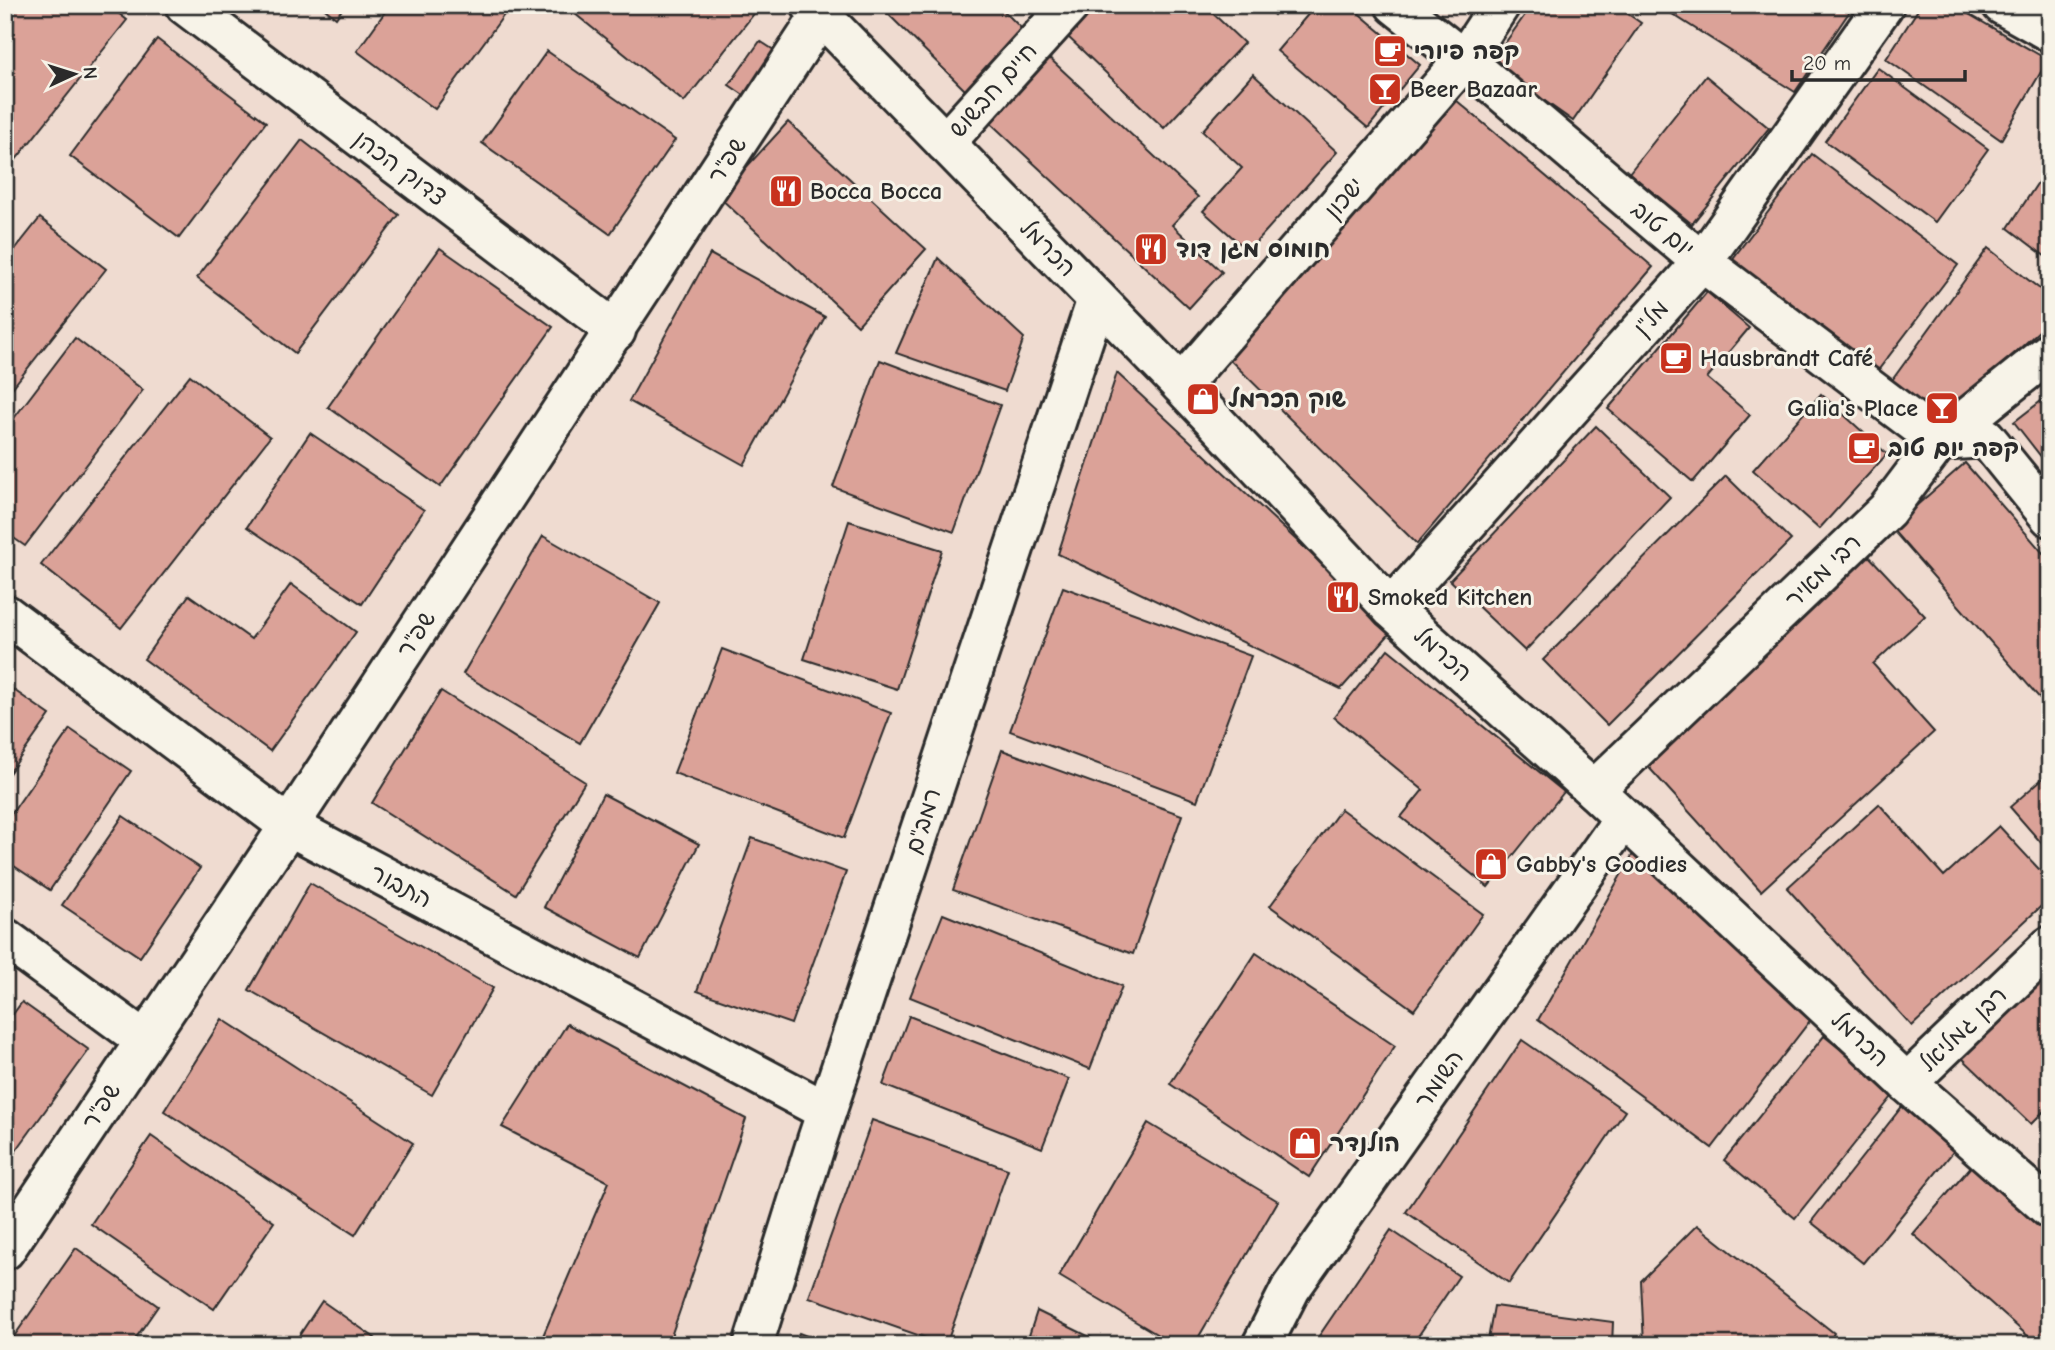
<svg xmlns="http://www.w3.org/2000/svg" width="2055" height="1350" font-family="'Comic Neue','Playpen Sans Hebrew',sans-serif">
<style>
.building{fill:#dba298;stroke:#2b2b2b;stroke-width:2}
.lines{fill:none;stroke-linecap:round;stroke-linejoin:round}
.street-casing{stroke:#2b2b2b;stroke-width:44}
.street{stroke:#f7f3e8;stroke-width:38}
.labels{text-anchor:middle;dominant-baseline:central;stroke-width:6;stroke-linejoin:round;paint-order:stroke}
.poi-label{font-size:24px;font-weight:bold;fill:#2b2b2b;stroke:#f7f3e8;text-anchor:start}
.street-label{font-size:24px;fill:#2b2b2b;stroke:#f7f3e8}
</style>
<rect width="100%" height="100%" fill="#efdbd0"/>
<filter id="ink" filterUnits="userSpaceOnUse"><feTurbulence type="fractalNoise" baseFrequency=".0143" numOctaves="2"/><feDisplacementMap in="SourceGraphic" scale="14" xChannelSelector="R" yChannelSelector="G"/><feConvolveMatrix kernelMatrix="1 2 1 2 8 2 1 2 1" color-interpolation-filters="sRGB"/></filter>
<g filter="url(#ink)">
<g class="building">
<polygon points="5,5 108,5 127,20 14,162 5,155"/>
<polygon points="320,5 345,5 336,18"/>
<polygon points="390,5 505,5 509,8 435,109 357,51"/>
<polygon points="564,5 759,5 760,6 684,102"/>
<polygon points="879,5 998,5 1027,34 968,93"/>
<polygon points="1096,5 1204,5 1244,43 1164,128 1067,36"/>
<polygon points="1264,5 1282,5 1274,15"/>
<polygon points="1316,5 1349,5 1420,65 1368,128 1277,51"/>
<polygon points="1532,5 1615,5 1641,23 1573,121 1491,63"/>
<polygon points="1658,5 1854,5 1795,92"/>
<polygon points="1921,5 1953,5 2048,60 2001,140 1886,59"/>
<polygon points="157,39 266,122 179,238 70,156"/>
<polygon points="760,41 783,56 751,100 729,85"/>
<polygon points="547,51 675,140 610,234 482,143"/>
<polygon points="1044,53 1198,197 1172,225 1222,272 1189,308 984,117"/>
<polygon points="1878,68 1988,149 1935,222 1825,141"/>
<polygon points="1253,74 1337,152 1248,251 1203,211 1242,168 1202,131"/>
<polygon points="1706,76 1769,128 1692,224 1629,173"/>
<polygon points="1456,100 1653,267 1417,544 1225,355"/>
<polygon points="788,122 926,249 858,325 719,197"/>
<polygon points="302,140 399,215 295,353 197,278"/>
<polygon points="1812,154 1958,265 1876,373 1731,261"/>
<polygon points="2050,164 2050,260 2008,228"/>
<polygon points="40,218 106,269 5,397 5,262"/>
<polygon points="440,248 553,327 440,487 328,407"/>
<polygon points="1988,248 2050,297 2050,321 1941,420 1890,383"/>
<polygon points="710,254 825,317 744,465 629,401"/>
<polygon points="938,258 1024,338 1005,391 896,353"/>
<polygon points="1707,292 1749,328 1707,378 1750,415 1693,482 1608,409"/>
<polygon points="75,338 143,390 25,546 5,532 5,430"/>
<polygon points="880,360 1000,405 954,532 833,487"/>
<polygon points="1117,373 1393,630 1341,689 1058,554"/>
<polygon points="190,375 270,437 121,628 41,565"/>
<polygon points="1821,394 1887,454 1819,529 1753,470"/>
<polygon points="2050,394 2050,468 2014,422"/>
<polygon points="1596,426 1670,497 1525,651 1450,580"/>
<polygon points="310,433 424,510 362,604 247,527"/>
<polygon points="1965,463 2050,561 2050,710 1891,528"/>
<polygon points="1726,476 1791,540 1607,725 1543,660"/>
<polygon points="849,521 942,550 897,689 804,659"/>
<polygon points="543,536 660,603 580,743 463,674"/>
<polygon points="1868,555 1925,616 1873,664 1934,732 1761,891 1643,761"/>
<polygon points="291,584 356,632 270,751 144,659 189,595 251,639"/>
<polygon points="1063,587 1251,656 1197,801 1010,731"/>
<polygon points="722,649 891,713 844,838 674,773"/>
<polygon points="1388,649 1564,792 1488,887 1401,817 1423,790 1334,717"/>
<polygon points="5,684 50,715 5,779"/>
<polygon points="441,691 585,782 516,894 372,803"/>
<polygon points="70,729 131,771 50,890 5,860 5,823"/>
<polygon points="1002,750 1182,815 1133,954 953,890"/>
<polygon points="2050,772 2050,853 2010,807"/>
<polygon points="603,794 699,844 640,958 544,907"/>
<polygon points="1879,804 1944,876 1999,826 2050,881 2050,898 1912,1026 1787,888"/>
<polygon points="1341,809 1483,914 1414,1010 1270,906"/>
<polygon points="123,816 200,868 140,957 62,905"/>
<polygon points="752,838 846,872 791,1024 697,991"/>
<polygon points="1633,854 1812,1018 1712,1148 1538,1020"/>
<polygon points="310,883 493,988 432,1095 249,990"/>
<polygon points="943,914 1122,986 1090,1069 910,997"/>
<polygon points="1256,953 1395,1046 1309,1177 1170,1084"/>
<polygon points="2050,964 2050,1111 2047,1108 2031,1124 1961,1057"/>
<polygon points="22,1002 89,1050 5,1166 5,1025"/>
<polygon points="909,1016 1069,1079 1042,1148 883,1085"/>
<polygon points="222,1019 413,1143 355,1235 164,1111"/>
<polygon points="567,1024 746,1119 668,1345 539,1345 609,1182 502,1127"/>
<polygon points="1824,1036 1895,1093 1795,1218 1724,1160"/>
<polygon points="1522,1040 1625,1111 1509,1283 1406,1212"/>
<polygon points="1904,1104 1957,1147 1863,1263 1811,1222"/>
<polygon points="872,1120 1008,1169 946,1345 809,1297"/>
<polygon points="1148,1123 1278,1201 1194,1345 1175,1345 1059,1276"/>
<polygon points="151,1136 274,1222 214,1309 91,1224"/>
<polygon points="1974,1163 2050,1229 2049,1345 2038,1345 1913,1234"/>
<polygon points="1697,1225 1834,1333 1828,1345 1644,1345 1641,1281"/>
<polygon points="1391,1230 1459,1276 1412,1345 1332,1345 1319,1336"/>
<polygon points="76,1248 158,1306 131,1345 8,1345"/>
<polygon points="322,1301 375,1338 371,1345 293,1345"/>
<polygon points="1494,1306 1613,1322 1612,1345 1487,1345"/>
<polygon points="1037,1311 1106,1345 1026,1345"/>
<polygon points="799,1333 830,1345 795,1345"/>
</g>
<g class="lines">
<g class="street-casing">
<g id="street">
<polyline points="185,5 616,331"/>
<polyline points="811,5 1181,385 1391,608 1594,790 1907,1083 2050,1209"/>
<polyline points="1395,5 1464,60 1702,262 1939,441"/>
<polyline points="2002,5 2050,32"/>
<polyline points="945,143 1070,5"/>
<polyline points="1181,385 1464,60 1500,5"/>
<polyline points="1939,441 1986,438 2050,517"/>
<polyline points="1391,608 1702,262 1884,5"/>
<polyline points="5,614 289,826 826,1111"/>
<polyline points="1594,790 1887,510 1939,441 2050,352"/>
<polyline points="5,938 144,1040"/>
<polyline points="1907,1083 2050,946"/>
<polyline points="5,1250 289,826 821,15"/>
<polyline points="753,1345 817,1140 1097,299"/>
<polyline points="1262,1345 1291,1288 1624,818"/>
</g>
</g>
<use href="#street" class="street"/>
</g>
</g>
<defs>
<g id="cafe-square" transform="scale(1.75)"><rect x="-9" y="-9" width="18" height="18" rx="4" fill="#c8321e" stroke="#f7f3e8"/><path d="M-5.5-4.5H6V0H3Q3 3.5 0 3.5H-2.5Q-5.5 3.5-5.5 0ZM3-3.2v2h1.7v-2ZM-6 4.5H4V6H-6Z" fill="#fff"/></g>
<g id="bar-square" transform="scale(1.75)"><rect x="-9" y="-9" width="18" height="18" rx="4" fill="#c8321e" stroke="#f7f3e8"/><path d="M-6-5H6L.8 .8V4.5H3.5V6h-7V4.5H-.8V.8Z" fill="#fff"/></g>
<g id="restaurant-square" transform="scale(1.75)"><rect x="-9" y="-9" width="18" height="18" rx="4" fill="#c8321e" stroke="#f7f3e8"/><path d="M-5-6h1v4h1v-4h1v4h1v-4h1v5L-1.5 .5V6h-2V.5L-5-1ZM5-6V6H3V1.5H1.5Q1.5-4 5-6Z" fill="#fff"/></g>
<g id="shop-square" transform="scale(1.75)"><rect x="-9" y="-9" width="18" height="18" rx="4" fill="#c8321e" stroke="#f7f3e8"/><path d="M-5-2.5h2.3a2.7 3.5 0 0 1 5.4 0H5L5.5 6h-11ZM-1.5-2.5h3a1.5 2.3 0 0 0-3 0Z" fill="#fff"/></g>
</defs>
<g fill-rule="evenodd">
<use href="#cafe-square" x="1390" y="51"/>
<use href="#bar-square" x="1385" y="89"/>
<use href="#restaurant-square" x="786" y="191"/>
<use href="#restaurant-square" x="1151" y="249"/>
<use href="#cafe-square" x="1676" y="358"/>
<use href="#shop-square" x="1203" y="399"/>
<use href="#bar-square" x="1942" y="408"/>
<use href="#cafe-square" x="1864" y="448"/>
<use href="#restaurant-square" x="1343" y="597"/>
<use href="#shop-square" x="1491" y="864"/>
<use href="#shop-square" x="1305" y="1143"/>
</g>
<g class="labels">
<g class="poi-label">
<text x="1414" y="51">קפה פיורי</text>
<text x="1410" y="89">Beer Bazaar</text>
<text x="810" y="191">Bocca Bocca</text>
<text x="1176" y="249">חומוס מגן דוד</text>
<text x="1700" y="358">Hausbrandt Café</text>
<text x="1228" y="399">שוק הכרמל</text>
<text x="1918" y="408" text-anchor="end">Galia's Place</text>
<text x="1888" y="448">קפה יום טוב</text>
<text x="1368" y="597">Smoked Kitchen</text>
<text x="1516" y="864">Gabby's Goodies</text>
<text x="1330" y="1143">הולנדר</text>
</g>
<g class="street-label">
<text transform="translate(993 90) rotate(-48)">חיים חבשוש</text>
<text transform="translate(727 160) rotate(-57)">שפ"ר</text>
<text transform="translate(400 168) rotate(37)">צדוק הכהן</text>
<text transform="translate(1344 198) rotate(-49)">ישכון</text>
<text transform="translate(1663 229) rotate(40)">יום טוב</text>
<text transform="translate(1048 248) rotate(46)">הכרמל</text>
<text transform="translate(1651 318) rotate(-48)">מל"ן</text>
<text transform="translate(1823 571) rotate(-44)">רבי מאיר</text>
<text transform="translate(416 634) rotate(-57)">שפ"ר</text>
<text transform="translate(1443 654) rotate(42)">הכרמל</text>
<text transform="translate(923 821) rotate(-72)">רמב"ם</text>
<text transform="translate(401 886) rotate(28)">התבור</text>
<text transform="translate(1963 1029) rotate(-44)">רבן גמליאל</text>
<text transform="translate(1860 1039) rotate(43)">הכרמל</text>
<text transform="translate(1439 1079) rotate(-55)">השומר</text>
<text transform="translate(101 1106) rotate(-57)">שפ"ר</text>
</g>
</g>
<rect width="2055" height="1350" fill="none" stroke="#f7f3e8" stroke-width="28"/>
<rect x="14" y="14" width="2027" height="1322" fill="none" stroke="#2b2b2b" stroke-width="2.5" filter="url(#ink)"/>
<g transform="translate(74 74) rotate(86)" stroke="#f7f3e8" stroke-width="5" paint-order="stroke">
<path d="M0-5L12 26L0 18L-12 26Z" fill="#2b2b2b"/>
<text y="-10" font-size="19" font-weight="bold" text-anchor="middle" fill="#2b2b2b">N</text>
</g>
<path d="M1792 70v10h173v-10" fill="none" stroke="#2b2b2b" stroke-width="3.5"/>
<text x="1803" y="70" font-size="21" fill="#2b2b2b" stroke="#f7f3e8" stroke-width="5" paint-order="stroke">20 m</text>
</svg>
